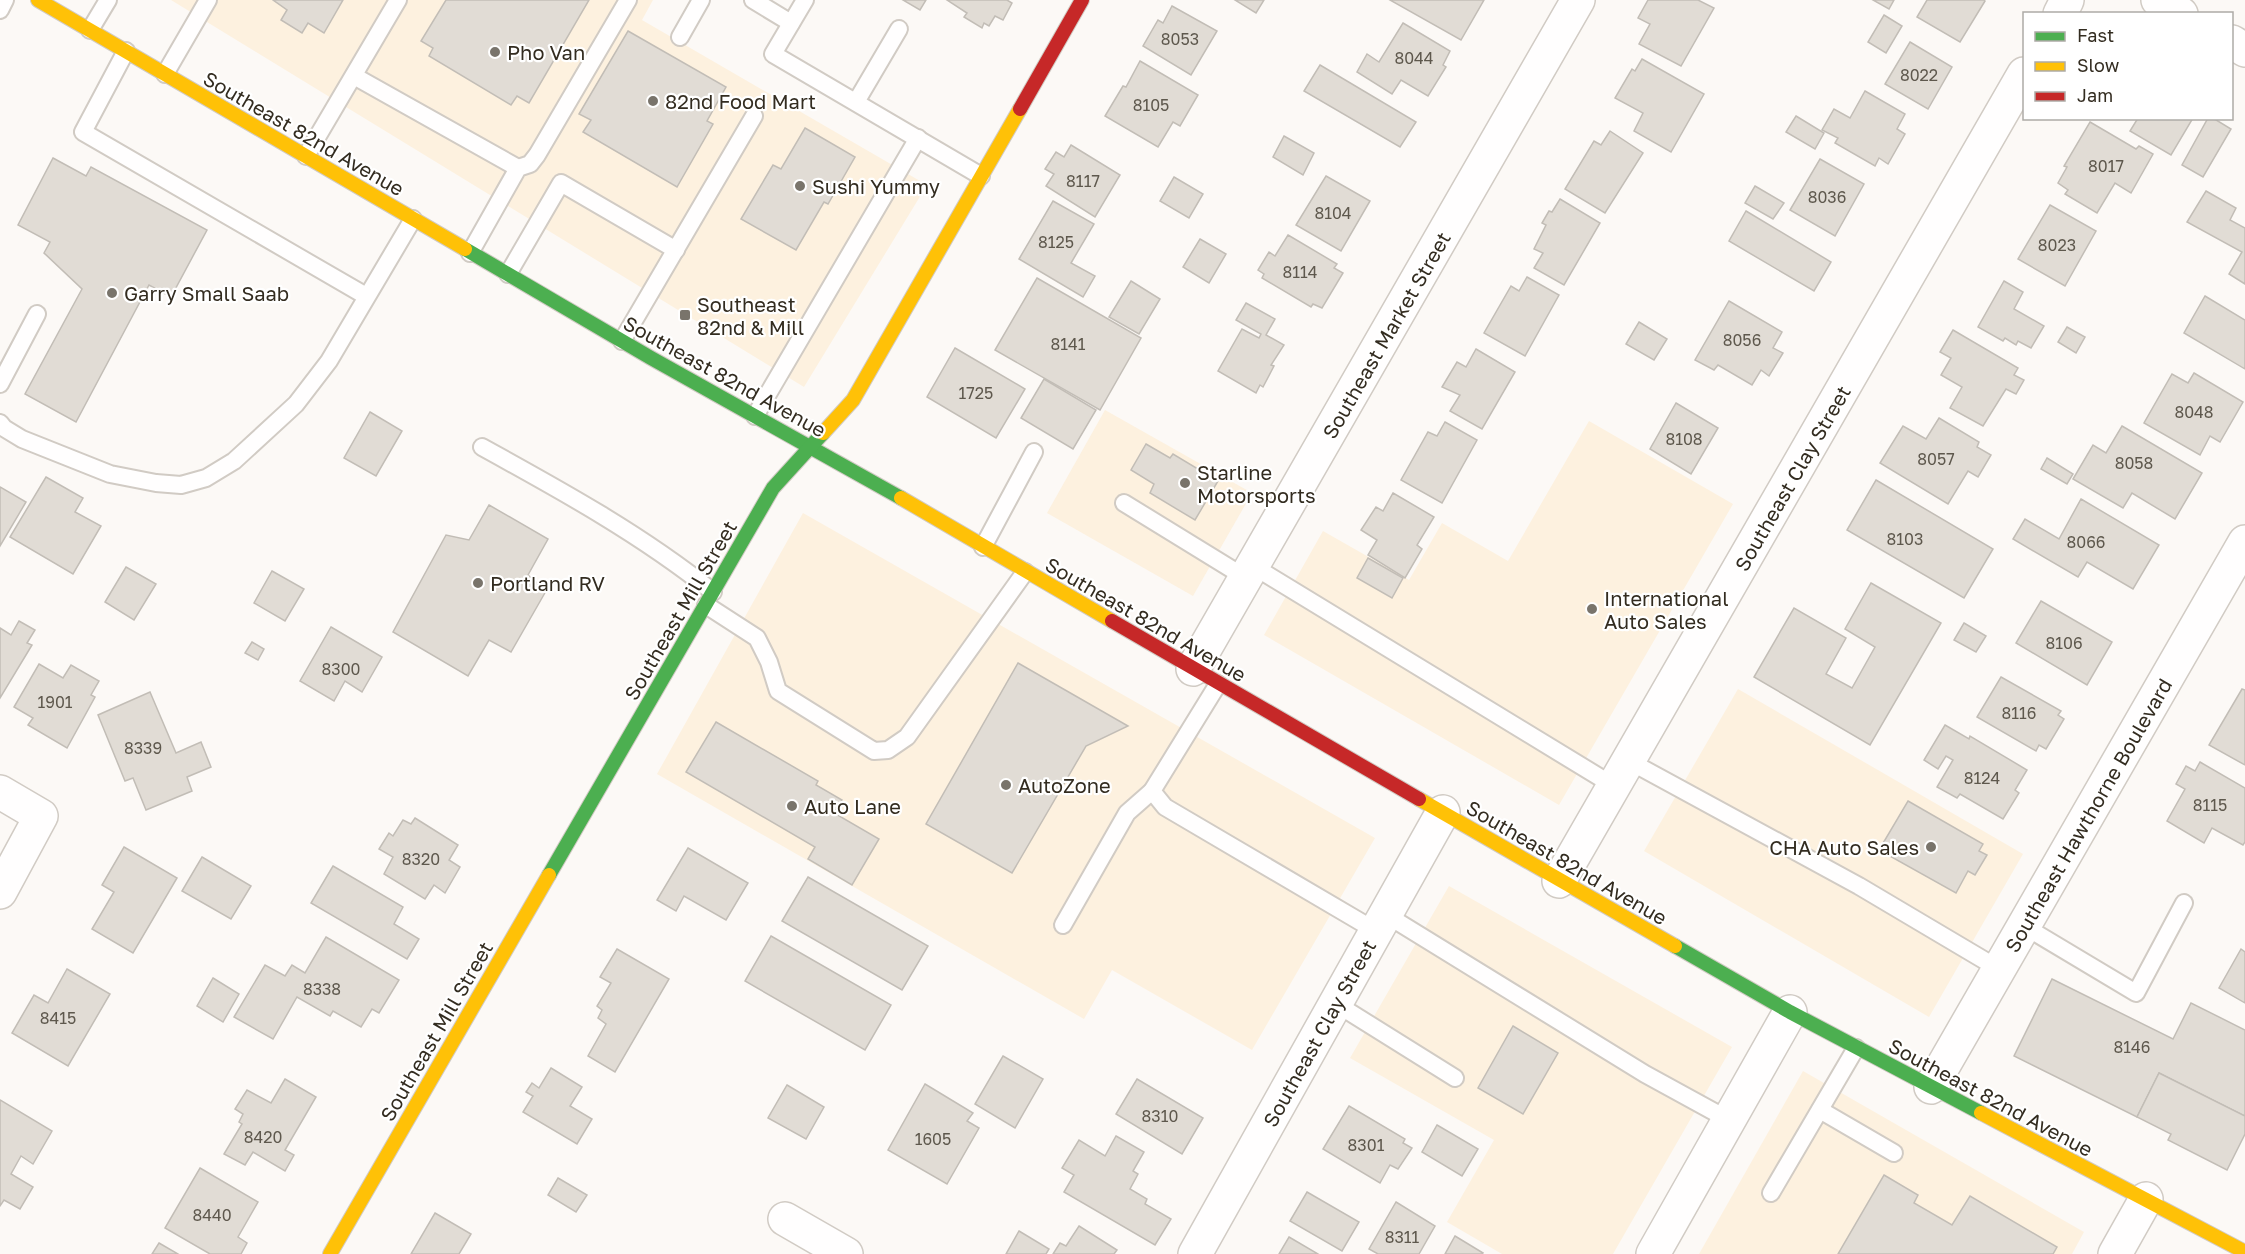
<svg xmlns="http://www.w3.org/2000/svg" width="2245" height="1254" font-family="'Golos Text',sans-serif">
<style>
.built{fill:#fdf1df}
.building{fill:#e1dcd5;stroke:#c2bdb6;stroke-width:1.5}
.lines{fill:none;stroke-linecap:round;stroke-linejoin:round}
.lane-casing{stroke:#d1cbc4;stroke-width:20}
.street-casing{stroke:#d1cbc4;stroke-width:36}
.fast-casing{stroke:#d1cbc4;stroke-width:16}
.slow-casing{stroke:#d1cbc4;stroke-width:16}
.jam-casing{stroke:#d1cbc4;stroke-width:16}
.lane{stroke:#fffefe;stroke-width:16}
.street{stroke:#fffefe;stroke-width:33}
.fast{stroke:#4caf50;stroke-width:14}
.slow{stroke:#ffc107;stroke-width:14}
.jam{stroke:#c62828;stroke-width:14}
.poi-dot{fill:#79746b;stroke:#fff;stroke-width:2}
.labels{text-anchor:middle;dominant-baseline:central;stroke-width:4.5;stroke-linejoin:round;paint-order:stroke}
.number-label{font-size:16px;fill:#5e584d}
.poi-label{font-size:20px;fill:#332c20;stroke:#fff;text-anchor:start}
.street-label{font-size:20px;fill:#332c20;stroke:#fff}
</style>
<rect width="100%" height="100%" fill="#fcf9f6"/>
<g class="built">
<polygon points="171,0 653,0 642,20 927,185 804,387"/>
<polygon points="1105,410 1252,493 1193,596 1047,513"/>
<polygon points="1589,421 1733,504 1559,805 1264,635 1323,531 1409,580 1442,523 1508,561"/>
<polygon points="803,513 1375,838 1252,1050 1112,970 1084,1019 657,774"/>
<polygon points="1738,689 2023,854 1929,1017 1644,851"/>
<polygon points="1449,886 1732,1047 1613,1254 1502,1254 1447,1222 1494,1140 1350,1058"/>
<polygon points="1803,1071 2084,1232 2072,1254 1699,1254"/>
</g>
<g class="building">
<polygon points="273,0 343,0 324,33 308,23 302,33 281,20 287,10"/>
<polygon points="446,0 589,0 529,103 517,96 511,105 429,56 433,48 421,41"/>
<polygon points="903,0 926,0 920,10"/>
<polygon points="947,0 1007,0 1012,3 1003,20 995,16 989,26 984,23 982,28 964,17 967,13"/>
<polygon points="1235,0 1264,0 1256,13"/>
<polygon points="1390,0 1484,0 1461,40"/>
<polygon points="1648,0 1698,0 1714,8 1681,66 1639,44 1650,24 1638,18"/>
<polygon points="1873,0 1894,0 1889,9"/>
<polygon points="1927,0 1984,0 1985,1 1960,42 1917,17"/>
<polygon points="1172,6 1217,31 1191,75 1143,46 1158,20 1163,23"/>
<polygon points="1884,15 1902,26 1886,53 1868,42"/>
<polygon points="1403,23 1450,51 1443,65 1446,67 1428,96 1401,80 1392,94 1357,72 1367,54 1379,62"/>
<polygon points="628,31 726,87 707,121 713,124 677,187 583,132 591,120 579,114"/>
<polygon points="1910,42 1952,67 1928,109 1885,84"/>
<polygon points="1642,59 1704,94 1671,152 1634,131 1643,113 1615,98 1632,69 1635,71"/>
<polygon points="1140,61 1198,95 1180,126 1173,122 1158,147 1105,116 1123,86 1126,87"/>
<polygon points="1320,65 1416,122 1400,147 1304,91"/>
<polygon points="1865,91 1905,114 1897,129 1905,134 1888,164 1879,158 1875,166 1835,143 1838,138 1822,130 1834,109 1850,118"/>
<polygon points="1796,116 1824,133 1815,149 1786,132"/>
<polygon points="2138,118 2193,118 2171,155 2130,131"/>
<polygon points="2208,118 2213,118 2231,129 2203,177 2182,165"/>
<polygon points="2090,122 2136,149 2139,146 2153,154 2131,193 2115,183 2097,213 2065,194 2068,190 2058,183 2067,167 2064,166"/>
<polygon points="805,128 855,157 828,204 824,202 796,250 741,219 773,165 781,169"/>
<polygon points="1610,131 1643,153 1605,213 1565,189 1594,141 1601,145"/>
<polygon points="1284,136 1314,153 1303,175 1273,157"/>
<polygon points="1071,145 1120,175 1095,217 1046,186 1054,174 1045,169 1056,152 1064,157"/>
<polygon points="53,158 86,176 91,167 207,230 171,297 149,285 76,422 25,394 82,289 44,253 50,242 18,225"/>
<polygon points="1820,159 1864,184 1835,236 1790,210"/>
<polygon points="1326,176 1370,201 1341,251 1296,225"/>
<polygon points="1174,177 1203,194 1189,218 1160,201"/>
<polygon points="1755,186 1784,203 1773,219 1745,203"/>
<polygon points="2206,191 2236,208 2230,220 2245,228 2245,284 2229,274 2242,252 2187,222"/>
<polygon points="1560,199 1600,223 1564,285 1534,268 1543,253 1534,249 1546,225 1542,223 1549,211 1552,212"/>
<polygon points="1053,201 1094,224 1071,263 1095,276 1083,297 1019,259"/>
<polygon points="2050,205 2096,231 2065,286 2018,259"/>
<polygon points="1746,211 1831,262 1814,291 1729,241"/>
<polygon points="1288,235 1337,264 1334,268 1343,273 1322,308 1313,304 1311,307 1262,278 1264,274 1258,270 1269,252 1275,256"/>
<polygon points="1200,239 1226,254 1209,283 1183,267"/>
<polygon points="1527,277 1559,295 1525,356 1484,333 1511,286 1519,291"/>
<polygon points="1037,278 1141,338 1100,410 995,350"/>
<polygon points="1131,281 1160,299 1139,334 1109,317"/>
<polygon points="2004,281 2023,292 2014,309 2044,326 2031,348 2018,341 2016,345 2005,338 2003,341 1978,327"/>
<polygon points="2205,296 2245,320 2245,369 2184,333"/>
<polygon points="1729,301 1782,332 1773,348 1783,353 1769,376 1761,370 1752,385 1718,365 1714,370 1695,360"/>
<polygon points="1246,303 1275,319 1266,335 1284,345 1271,365 1274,366 1263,387 1260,385 1256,393 1218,371 1242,329 1259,338 1261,334 1236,320"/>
<polygon points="1639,322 1667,339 1654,360 1626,344"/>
<polygon points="2067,327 2085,337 2076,353 2058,342"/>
<polygon points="1953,330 2018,368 2014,375 2024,380 2016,394 2006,389 1983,426 1950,408 1962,387 1941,375 1951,358 1940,352"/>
<polygon points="955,348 1025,389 996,438 927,397"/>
<polygon points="1476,349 1515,372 1482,429 1450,411 1460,395 1442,387 1457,362 1466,367"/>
<polygon points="2194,373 2243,402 2220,442 2210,436 2200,455 2144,423 2172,374 2188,383"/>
<polygon points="1044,379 1096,410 1073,449 1021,418"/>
<polygon points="1676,403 1718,428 1691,474 1650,449"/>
<polygon points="370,412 402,431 376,476 344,458"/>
<polygon points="1939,418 1979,442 1977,447 1991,455 1978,477 1968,471 1948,504 1880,463 1903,426 1926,439"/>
<polygon points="1445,422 1477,440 1442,503 1401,480 1428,432 1437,436"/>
<polygon points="2122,426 2202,473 2175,519 2132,493 2123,508 2073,479 2093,445 2106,453"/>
<polygon points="1146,444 1170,458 1173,454 1218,481 1195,520 1150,493 1154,484 1131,470"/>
<polygon points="2047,458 2073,474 2067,484 2041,469"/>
<polygon points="46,477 83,498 75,512 101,526 73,574 10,537"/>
<polygon points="1876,480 1993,549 1964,598 1847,530"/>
<polygon points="0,487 26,502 0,546"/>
<polygon points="1393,493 1434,517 1417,545 1422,549 1405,578 1368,555 1377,540 1361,530 1376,507 1383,511"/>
<polygon points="2081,499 2159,545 2133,589 2087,562 2078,577 2013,539 2025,519 2059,539"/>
<polygon points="489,505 548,539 528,575 546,591 511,652 489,640 468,676 393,632 446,535 469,540"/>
<polygon points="1368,558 1403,578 1392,598 1357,578"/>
<polygon points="126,567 156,584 134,620 105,602"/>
<polygon points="272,571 304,589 285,621 254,603"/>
<polygon points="1871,583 1941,623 1870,745 1754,677 1794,608 1846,638 1826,674 1852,688 1875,647 1845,629"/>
<polygon points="2041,601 2112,642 2087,685 2016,643"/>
<polygon points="19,621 35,630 27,643 32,645 0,698 0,628 11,635"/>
<polygon points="1964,623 1986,636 1976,652 1954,640"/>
<polygon points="331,627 382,657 362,692 345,681 334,701 300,681"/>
<polygon points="252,642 264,649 258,660 245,653"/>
<polygon points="1018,663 1128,726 1086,746 1012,873 926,824"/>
<polygon points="39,664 63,678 71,665 99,681 91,695 95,697 67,748 28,725 33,718 14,707"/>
<polygon points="2001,677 2061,711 2058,715 2064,719 2046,749 2039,745 2036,751 1977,717"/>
<polygon points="2242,689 2245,690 2245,765 2209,745"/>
<polygon points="150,692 176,753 201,742 211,767 187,777 192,791 146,810 133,778 125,781 98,715"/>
<polygon points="716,722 818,781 816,785 842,800 834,813 879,839 852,885 808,859 815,847 686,772"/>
<polygon points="1945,725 1969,739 1970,736 2027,770 2015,790 2019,793 2003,819 1960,794 1957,798 1937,787 1953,760 1946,756 1938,769 1924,760"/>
<polygon points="2200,762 2245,788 2245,842 2243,845 2212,828 2204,843 2167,821 2185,789 2176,784 2186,766 2195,771"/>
<polygon points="1908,801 1983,844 1979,851 1987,855 1975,875 1968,871 1956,893 1879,850"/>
<polygon points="415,818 458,845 449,860 460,867 445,893 434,885 425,899 384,874 393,857 379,849 389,833 393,836 403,820 411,824"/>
<polygon points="124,847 177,878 133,953 92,929 114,892 102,885"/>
<polygon points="688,848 748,883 726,920 684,896 676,911 657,900"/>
<polygon points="202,857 251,886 231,919 182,891"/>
<polygon points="333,866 403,907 394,924 419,939 407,959 311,903"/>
<polygon points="808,877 928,946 902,990 782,921"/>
<polygon points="771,936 891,1005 865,1050 745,981"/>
<polygon points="326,937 399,980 379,1013 372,1009 361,1027 333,1011 330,1016 297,997 273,1039 234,1017 265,965 285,976 292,965 305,973"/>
<polygon points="617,949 669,979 615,1072 588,1056 606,1024 598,1018 602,1010 597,1006 611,983 600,977"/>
<polygon points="2241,949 2245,952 2245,1003 2219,988"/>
<polygon points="67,969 110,994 68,1066 12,1033 34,995 48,1003"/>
<polygon points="213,978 239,994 223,1022 197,1006"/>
<polygon points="2052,979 2173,1039 2191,1003 2245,1030 2245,1116 2159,1073 2137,1117 2014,1056"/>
<polygon points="1513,1026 1558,1053 1523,1114 1478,1088"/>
<polygon points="1003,1056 1043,1079 1015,1128 975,1104"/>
<polygon points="551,1068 582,1087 570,1106 592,1119 577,1144 523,1112 533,1096 526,1092 532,1083 539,1088"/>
<polygon points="2159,1073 2245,1116 2245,1134 2227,1170 2168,1140 2171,1134 2137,1117"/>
<polygon points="285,1079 316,1097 285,1150 294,1155 285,1171 253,1152 245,1165 224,1154 242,1124 239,1122 243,1114 235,1109 247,1090 271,1103"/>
<polygon points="1137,1079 1203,1118 1182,1154 1116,1114"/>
<polygon points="925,1084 973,1113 967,1121 979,1128 947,1184 888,1150"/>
<polygon points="787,1085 824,1107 806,1139 768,1118"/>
<polygon points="0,1100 52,1131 33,1164 21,1156 11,1174 33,1187 20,1209 4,1200 0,1206"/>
<polygon points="1349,1106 1405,1139 1403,1143 1412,1148 1398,1169 1390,1165 1380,1183 1323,1149"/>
<polygon points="1437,1125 1478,1149 1462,1176 1422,1152"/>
<polygon points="1116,1136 1144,1152 1133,1171 1138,1174 1130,1189 1147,1199 1145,1204 1171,1219 1155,1245 1064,1192 1074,1175 1062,1168 1079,1140 1105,1156"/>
<polygon points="200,1168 258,1202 238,1237 247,1243 241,1254 210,1254 165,1228"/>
<polygon points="1884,1175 1918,1195 1914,1203 1952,1225 1970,1196 2057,1247 2053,1254 1838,1254"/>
<polygon points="558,1178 587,1195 576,1212 548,1195"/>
<polygon points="1307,1192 1359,1222 1342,1251 1290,1221"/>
<polygon points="1396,1202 1435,1226 1419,1254 1378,1254 1369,1249"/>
<polygon points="435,1213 471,1234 459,1254 411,1254"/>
<polygon points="1079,1226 1117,1250 1114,1254 1053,1254 1060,1243 1066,1246"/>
<polygon points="1019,1231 1049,1249 1046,1254 1006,1254"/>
<polygon points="1455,1236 1483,1253 1482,1254 1445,1254"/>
<polygon points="1289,1237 1318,1254 1279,1254"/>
<polygon points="159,1243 178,1254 152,1254"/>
</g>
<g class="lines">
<g class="lane-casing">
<g id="lane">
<polyline points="753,0 791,23"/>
<polyline points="805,0 773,54 981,176"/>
<polyline points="0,10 5,0"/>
<polyline points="90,30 108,0"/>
<polyline points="680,37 701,0"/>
<polyline points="126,51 83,132 366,296"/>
<polyline points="165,74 208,0"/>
<polyline points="354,76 518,168"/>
<polyline points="856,102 899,29"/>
<polyline points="306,156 398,0"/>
<polyline points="470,253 518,168 530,164 537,155 628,0"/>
<polyline points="508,274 561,183 676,250"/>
<polyline points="622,341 754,116"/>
<polyline points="0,384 37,314"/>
<polyline points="755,416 918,138"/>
<polyline points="0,423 4,428 22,439 110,474 156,483 181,485 206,478 234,461 296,404 329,361 413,219"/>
<path d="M482 447C562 491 642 535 713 592"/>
<polyline points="1124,503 1246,578"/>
<polyline points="983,547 1034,452"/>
<polyline points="1253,566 1614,786"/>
<polyline points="706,605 757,638 769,662 778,691 874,751 888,750 907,737 1025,572"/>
<polyline points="1218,684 1152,791 1165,807 1376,931"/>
<polyline points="1629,761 1859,886 1999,969"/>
<polyline points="1385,914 1645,1074 1729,1120"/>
<polyline points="1063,925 1127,813 1152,791"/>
<polyline points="2024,926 2136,993 2184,903"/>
<polyline points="1335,1003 1455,1078"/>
<polyline points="1820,1110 1894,1153"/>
<polyline points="1771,1193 1856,1048"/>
</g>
</g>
<g class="street-casing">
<g id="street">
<polyline points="2158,0 2181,14"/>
<polyline points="2060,14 2067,0"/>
<polyline points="2232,42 2245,50"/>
<polyline points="1193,669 1578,0"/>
<polyline points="0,792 41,816 0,892"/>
<polyline points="1559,881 2024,74"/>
<polyline points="1931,1087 2245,542"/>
<polyline points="785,1219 846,1254"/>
<polyline points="1195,1254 1443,812"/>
<polyline points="1653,1254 1790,1012"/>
<polyline points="2115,1254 2146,1199"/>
</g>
</g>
<g class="fast-casing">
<g id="fast">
<polyline points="465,249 651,358 901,498"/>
<polyline points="549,875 773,488 823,433"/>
<polyline points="1675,946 1790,1012 1981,1113"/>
</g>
</g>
<g class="slow-casing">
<g id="slow">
<polyline points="38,0 465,249"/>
<polyline points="823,433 853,400 1020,109"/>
<polyline points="901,498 1112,621"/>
<polyline points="1419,799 1675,946"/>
<polyline points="1981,1113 2245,1252"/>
<polyline points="330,1254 549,875"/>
</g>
</g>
<g class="jam-casing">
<g id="jam">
<polyline points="1020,109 1082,0"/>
<polyline points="1112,621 1419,799"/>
</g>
</g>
<use href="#lane" class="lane"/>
<use href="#street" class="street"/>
<use href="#fast" class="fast"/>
<use href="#slow" class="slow"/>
<use href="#jam" class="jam"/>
</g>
<g class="poi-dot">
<circle cx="495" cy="52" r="6"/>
<circle cx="653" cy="101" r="6"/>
<circle cx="800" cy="186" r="6"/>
<circle cx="112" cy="293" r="6"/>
<rect x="679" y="309" width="12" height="12" rx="3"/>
<circle cx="1185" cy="483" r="6"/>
<circle cx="478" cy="583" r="6"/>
<circle cx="1592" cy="609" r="6"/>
<circle cx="1006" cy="785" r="6"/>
<circle cx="792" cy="806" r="6"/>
<circle cx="1931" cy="847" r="6"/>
</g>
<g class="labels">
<g class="number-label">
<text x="1180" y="39">8053</text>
<text x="1414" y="58">8044</text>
<text x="1919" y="75">8022</text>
<text x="1151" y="105">8105</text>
<text x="2106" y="166">8017</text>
<text x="1083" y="181">8117</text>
<text x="1827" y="197">8036</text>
<text x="1333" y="213">8104</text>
<text x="1056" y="242">8125</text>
<text x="2057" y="245">8023</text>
<text x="1300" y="272">8114</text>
<text x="1742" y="340">8056</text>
<text x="1068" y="344">8141</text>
<text x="976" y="393">1725</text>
<text x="2194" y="412">8048</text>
<text x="1684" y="439">8108</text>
<text x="1936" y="459">8057</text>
<text x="2134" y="463">8058</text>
<text x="1905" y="539">8103</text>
<text x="2086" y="542">8066</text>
<text x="2064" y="643">8106</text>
<text x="341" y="669">8300</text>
<text x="55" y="702">1901</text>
<text x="2019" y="713">8116</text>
<text x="143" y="748">8339</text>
<text x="1982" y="778">8124</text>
<text x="2210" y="805">8115</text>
<text x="421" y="859">8320</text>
<text x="322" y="989">8338</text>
<text x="58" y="1018">8415</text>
<text x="2132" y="1047">8146</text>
<text x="1160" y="1116">8310</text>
<text x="263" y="1137">8420</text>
<text x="933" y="1139">1605</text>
<text x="1366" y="1145">8301</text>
<text x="212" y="1215">8440</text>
<text x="1402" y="1237">8311</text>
</g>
<g class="poi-label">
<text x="507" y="52">Pho Van</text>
<text x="665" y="101">82nd Food Mart</text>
<text x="812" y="186">Sushi Yummy</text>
<text x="124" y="293">Garry Small Saab</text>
<text x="697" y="304">Southeast<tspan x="697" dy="23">82nd &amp; Mill</tspan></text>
<text x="1197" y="472">Starline<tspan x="1197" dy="23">Motorsports</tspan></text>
<text x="490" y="583">Portland RV</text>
<text x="1604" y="598">International<tspan x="1604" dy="23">Auto Sales</tspan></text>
<text x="1018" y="785">AutoZone</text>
<text x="804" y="806">Auto Lane</text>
<text x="1919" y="847" text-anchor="end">CHA Auto Sales</text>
</g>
<g class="street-label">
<text transform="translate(304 133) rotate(30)">Southeast 82nd Avenue</text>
<text transform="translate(1386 335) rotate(-60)">Southeast Market Street</text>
<text transform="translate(725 376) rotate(29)">Southeast 82nd Avenue</text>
<text transform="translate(1792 478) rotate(-60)">Southeast Clay Street</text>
<text transform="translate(680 610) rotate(-60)">Southeast Mill Street</text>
<text transform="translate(1146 619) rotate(30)">Southeast 82nd Avenue</text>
<text transform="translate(2088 815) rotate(-60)">Southeast Hawthorne Boulevard</text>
<text transform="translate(1567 862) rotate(30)">Southeast 82nd Avenue</text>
<text transform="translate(436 1031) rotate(-60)">Southeast Mill Street</text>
<text transform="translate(1319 1033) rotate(-61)">Southeast Clay Street</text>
<text transform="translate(1991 1097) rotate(28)">Southeast 82nd Avenue</text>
</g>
</g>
<rect x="2023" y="12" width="210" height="108" fill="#ffffff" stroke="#adaba6" stroke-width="1.5"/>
<rect x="2035" y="32" width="30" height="9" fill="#4caf50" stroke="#adaba6" stroke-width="1.5"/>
<text x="2077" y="42" font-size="18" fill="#332c20">Fast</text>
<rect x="2035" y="62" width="30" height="9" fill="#ffc107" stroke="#adaba6" stroke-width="1.5"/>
<text x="2077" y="72" font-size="18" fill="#332c20">Slow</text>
<rect x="2035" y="92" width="30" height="9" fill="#c62828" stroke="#adaba6" stroke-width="1.5"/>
<text x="2077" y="102" font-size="18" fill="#332c20">Jam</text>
</svg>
